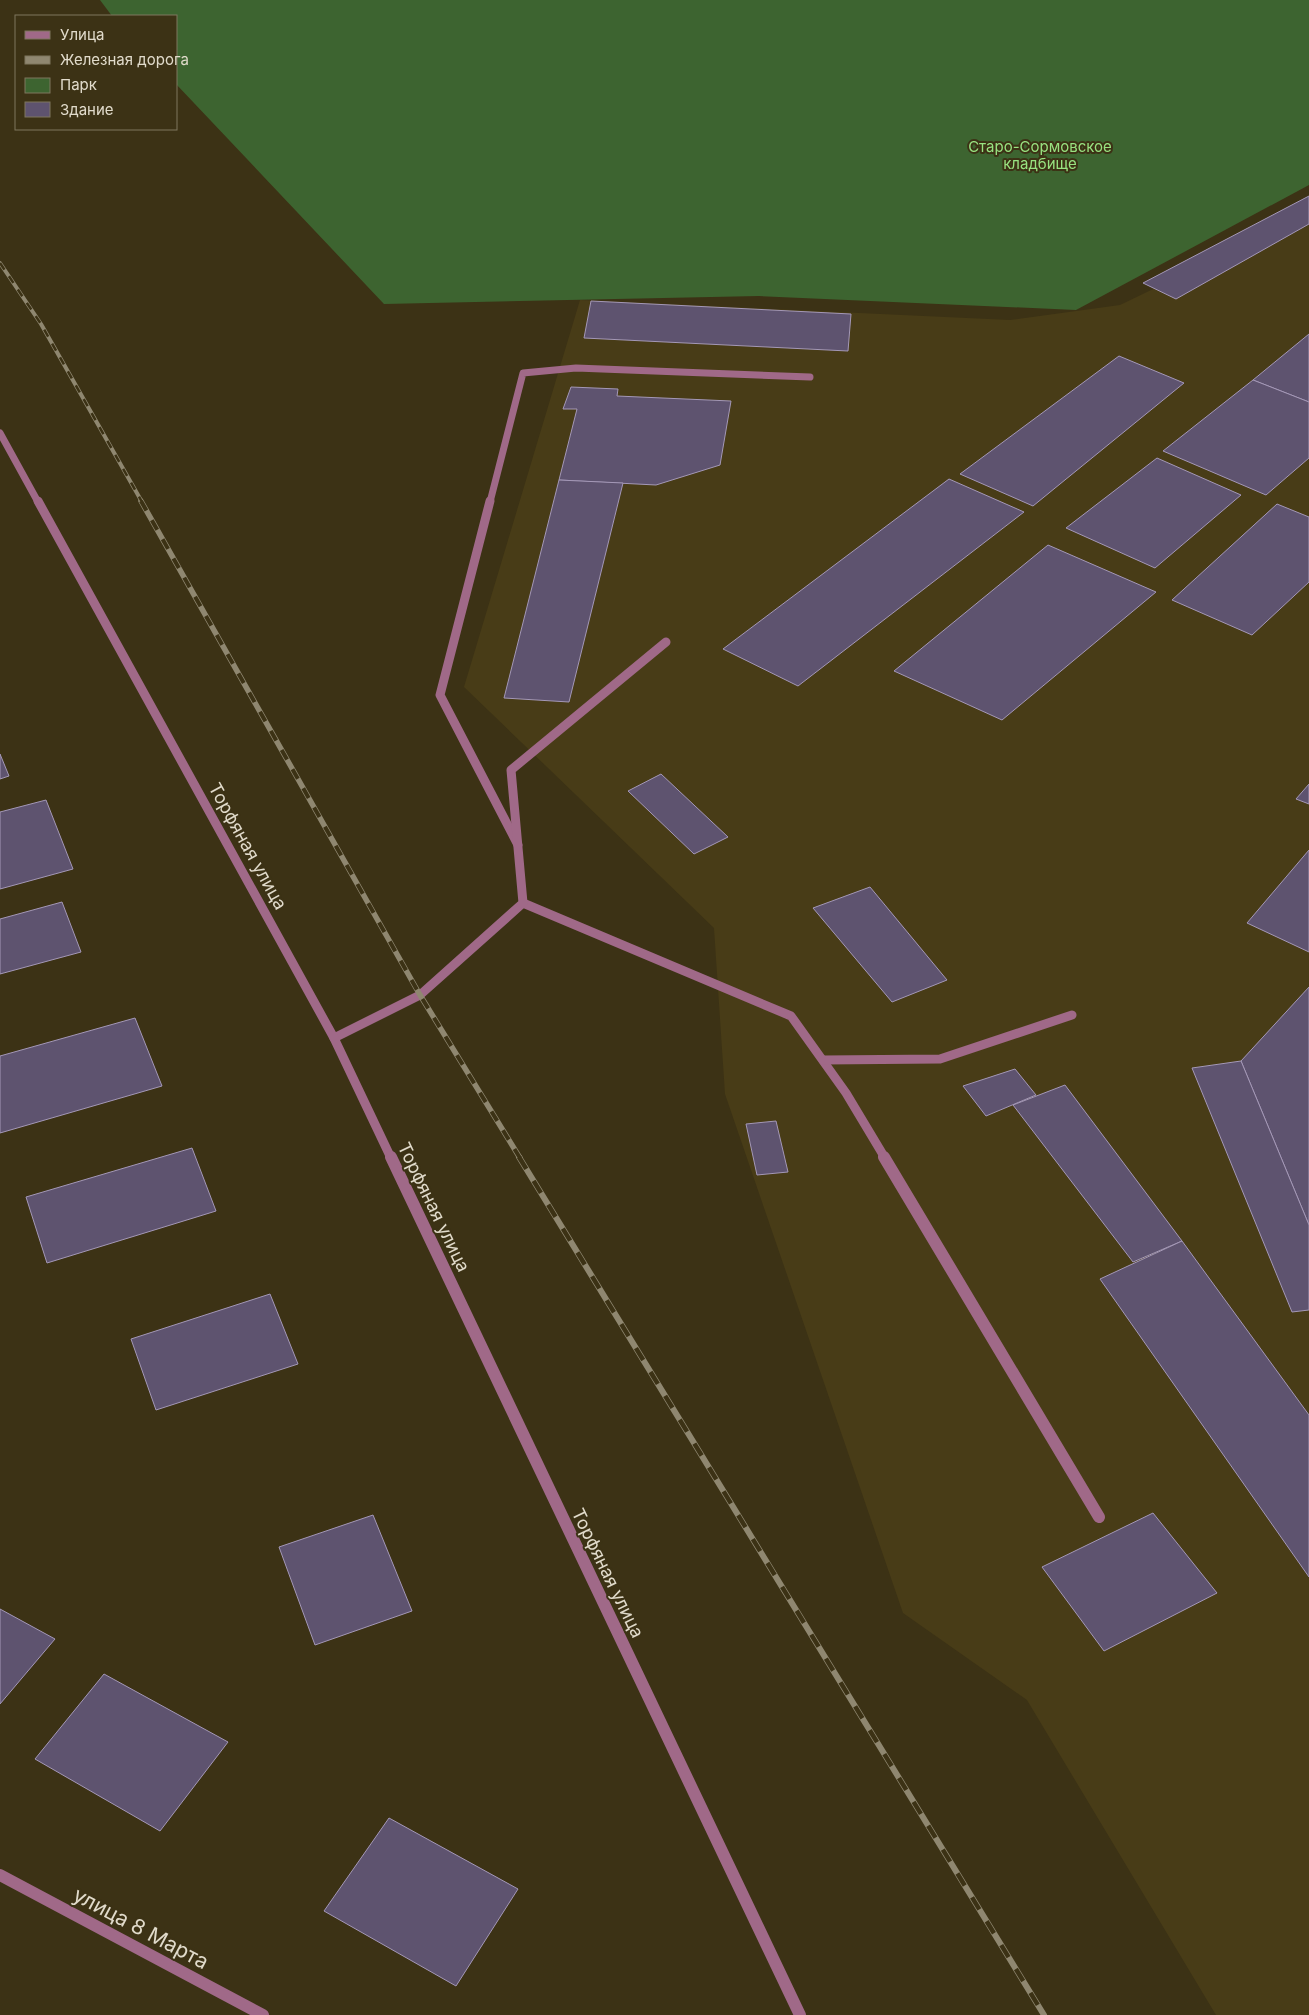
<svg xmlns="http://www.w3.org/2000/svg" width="1309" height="2015" font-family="Inter,sans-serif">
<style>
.built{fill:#483c17}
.green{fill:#3d6430}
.building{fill:#5e536f;stroke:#a498b7}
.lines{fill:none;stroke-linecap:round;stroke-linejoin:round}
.lane-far2{stroke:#a06988;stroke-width:7}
.lane-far1{stroke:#a06988;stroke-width:9}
.lane{stroke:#a06988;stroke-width:12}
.street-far2{stroke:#a06988;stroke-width:7}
.street-far1{stroke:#a06988;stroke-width:9}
.street{stroke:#a06988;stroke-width:12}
.rail-far2-casing{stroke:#8f8770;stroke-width:4}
.rail-far1-casing{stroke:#8f8770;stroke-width:5.5}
.rail-casing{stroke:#8f8770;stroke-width:6}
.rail-far2{stroke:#3c3215;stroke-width:2.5;stroke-dasharray:8;stroke-linecap:butt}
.rail-far1{stroke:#3c3215;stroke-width:4;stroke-dasharray:11;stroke-linecap:butt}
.rail{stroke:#3c3215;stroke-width:4.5;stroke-dasharray:14;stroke-linecap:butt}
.labels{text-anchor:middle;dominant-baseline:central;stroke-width:4;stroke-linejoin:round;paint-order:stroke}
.far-park-label{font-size:15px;fill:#98e280;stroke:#3c3215}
.street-label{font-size:18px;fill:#e1dbcb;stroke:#3c3215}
.near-street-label{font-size:21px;fill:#e1dbcb;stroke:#3c3215}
</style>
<rect width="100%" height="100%" fill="#3c3215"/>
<polygon class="built" points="1309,214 1309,2015 1216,2015 1027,1700 903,1613 725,1094 714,928 464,687 580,300 1010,320 1120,305"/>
<polygon class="green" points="100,0 1309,0 1309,185 1076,310 759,296 384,304 176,84 176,16 112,16"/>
<g class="building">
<polygon points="1309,196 1309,224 1176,299 1143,283"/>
<polygon points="591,301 851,314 848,351 584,338"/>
<polygon points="1309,334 1309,402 1253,380"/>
<polygon points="1119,356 1184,383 1033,506 960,474"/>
<polygon points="1253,380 1309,402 1309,458 1266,495 1163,451"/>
<polygon points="571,387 618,389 617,396 731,401 720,465 656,485 559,480 577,409 563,409"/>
<polygon points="1157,458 1241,495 1155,568 1066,528"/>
<polygon points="949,479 1024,512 798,686 723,649"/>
<polygon points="559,480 623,483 569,702 504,698"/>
<polygon points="1277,504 1309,517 1309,582 1252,635 1172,600"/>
<polygon points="1048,545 1156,592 1002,720 894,671"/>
<polygon points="0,754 9,776 0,779"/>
<polygon points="661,774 728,837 694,854 628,791"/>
<polygon points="1309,784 1309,804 1296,799"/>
<polygon points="46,800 73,869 0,889 0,812"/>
<polygon points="1309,850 1309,952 1247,923"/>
<polygon points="870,887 947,980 892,1002 813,908"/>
<polygon points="62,902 81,952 0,974 0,919"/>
<polygon points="1309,987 1309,1225 1241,1061"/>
<polygon points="135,1018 162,1086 0,1133 0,1056"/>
<polygon points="1241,1061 1309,1225 1309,1310 1292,1312 1192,1068"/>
<polygon points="1015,1069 1036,1095 986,1116 963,1086"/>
<polygon points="1065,1085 1182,1241 1133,1262 1013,1105"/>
<polygon points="776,1121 788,1172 757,1175 746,1124"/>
<polygon points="192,1148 216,1211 47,1263 26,1197"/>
<polygon points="1182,1241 1309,1415 1309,1577 1100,1279"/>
<polygon points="270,1294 298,1364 156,1410 131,1339"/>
<polygon points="1153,1513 1217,1593 1104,1651 1042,1567"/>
<polygon points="373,1515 412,1611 315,1645 279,1547"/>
<polygon points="0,1609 55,1639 0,1704"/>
<polygon points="104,1674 228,1742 160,1831 35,1759"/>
<polygon points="389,1818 518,1889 456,1986 324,1911"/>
</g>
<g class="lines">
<polyline class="lane-far2" points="490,502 523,373 576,368 810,377"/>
<g class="lane-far1">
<polyline points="490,501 440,695 518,845"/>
<polyline points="523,903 791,1016 846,1093 885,1158"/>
<polyline points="334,1038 420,995 523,903 511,770 666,642"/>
<polyline points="823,1060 940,1059 1072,1015"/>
</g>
<polyline class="lane" points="884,1157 1099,1517"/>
<polyline class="street-far2" points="0,433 38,502"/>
<polyline class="street-far1" points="38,501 334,1038 391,1158"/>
<g class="street">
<polyline points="391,1157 800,2015"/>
<polyline points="0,1875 263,2015"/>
</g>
<g class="rail-far2-casing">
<polyline id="rail-far2" points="0,263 41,324 142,502"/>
</g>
<g class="rail-far1-casing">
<polyline id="rail-far1" points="141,501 420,995 520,1158"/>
</g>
<g class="rail-casing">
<polyline id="rail" points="519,1157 1044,2015"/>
</g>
<use href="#rail-far2" class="rail-far2"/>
<use href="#rail-far1" class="rail-far1"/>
<use href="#rail" class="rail"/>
</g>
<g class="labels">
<g class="far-park-label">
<text x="1040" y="146">Старо-Сормовское<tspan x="1040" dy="17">кладбище</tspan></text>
</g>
<g class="street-label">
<text transform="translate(248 846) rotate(61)">Торфяная улица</text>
<text transform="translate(434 1207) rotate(64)">Торфяная улица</text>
<text transform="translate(608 1573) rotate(64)">Торфяная улица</text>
</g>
<g class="near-street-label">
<text transform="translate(141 1928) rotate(28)">улица 8 Марта</text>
</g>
</g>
<rect x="15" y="15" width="162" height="115" fill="#3c3215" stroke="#7e765e"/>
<rect x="25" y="31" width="25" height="8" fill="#a06988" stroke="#7e765e"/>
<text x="60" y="40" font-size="15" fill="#e1dbcb">Улица</text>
<rect x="25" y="56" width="25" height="8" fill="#8f8770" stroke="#7e765e"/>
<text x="60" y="65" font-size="15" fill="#e1dbcb">Железная дорога</text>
<rect x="25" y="78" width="25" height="15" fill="#3d6430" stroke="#7e765e"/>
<text x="60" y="90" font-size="15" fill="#e1dbcb">Парк</text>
<rect x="25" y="102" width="25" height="15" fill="#5e536f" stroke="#7e765e"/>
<text x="60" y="115" font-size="15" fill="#e1dbcb">Здание</text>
</svg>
